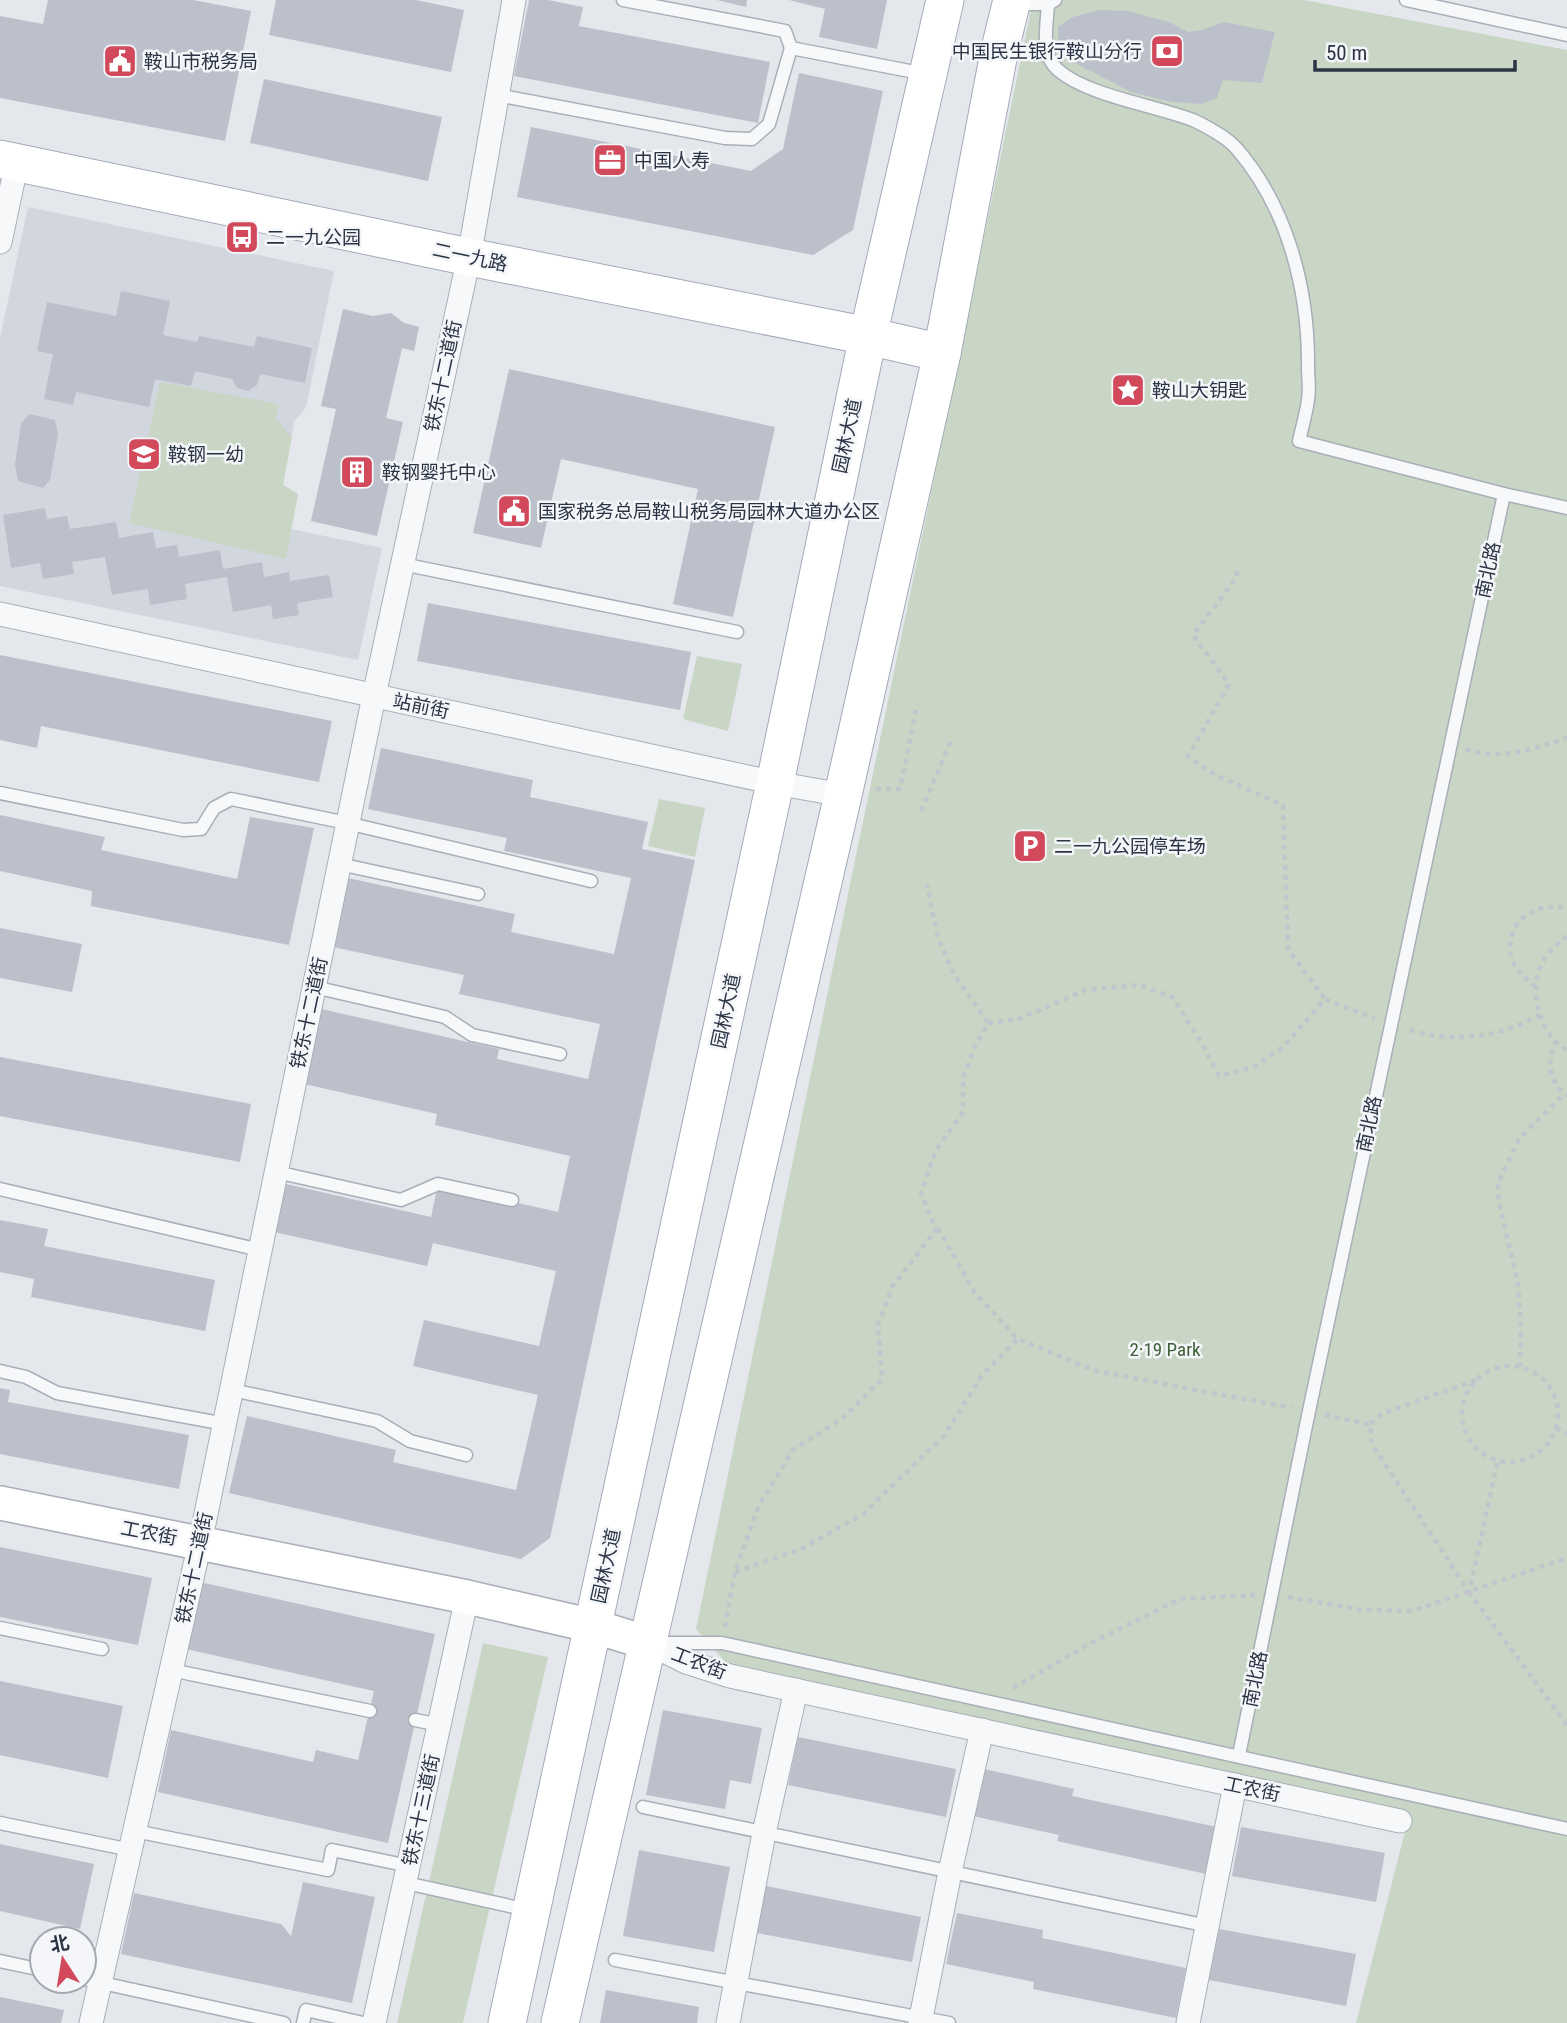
<svg xmlns="http://www.w3.org/2000/svg" width="1567" height="2023" font-family="'Roboto Condensed','Noto Sans SC',sans-serif">
<style>
.built{fill:#d2d6de}
.green{fill:#c9d6c5}
.building{fill:#bbc0ca}
.lines{fill:none;stroke-linecap:round;stroke-linejoin:round}
.lane-casing{stroke:#a9aeb7;stroke-width:15}
.street-casing{stroke:#a9aeb7;stroke-width:25}
.secondary-casing{stroke:#a9aeb7;stroke-width:36}
.primary-casing{stroke:#a3abb8;stroke-width:39}
.path{stroke:#c2c5cb;stroke-width:4.5;stroke-dasharray:5 5;stroke-linecap:butt}
.lane{stroke:#f7f8fa;stroke-width:12}
.street{stroke:#f7f8fa;stroke-width:23}
.secondary{stroke:#fff;stroke-width:33}
.primary{stroke:#fff;stroke-width:37}
.labels{text-anchor:middle;dominant-baseline:central;stroke-width:5;stroke-linejoin:round;paint-order:stroke}
.poi-label{font-size:19px;fill:#2b3445;stroke:#f4f6f9;text-anchor:start}
.street-label{font-size:19px;fill:#2b3445;stroke:#f4f6f9}
.park-label{font-size:19px;fill:#3f6138;stroke:#f4f6f9}
</style>
<rect width="100%" height="100%" fill="#e4e7ec"/>
<polygon class="built" points="28,207 334,271 306,407 294,422 283,485 298,494 291,529 382,548 358,660 0,586 0,338"/>
<g class="green">
<polygon points="1033,0 1304,0 1567,50 1567,2023 1356,2023 1409,1816 727,1664 696,1629"/>
<polygon points="160,382 279,404 276,419 292,437 283,485 298,494 286,559 129,523"/>
<polygon points="697,656 742,664 728,731 683,719"/>
<polygon points="659,799 705,808 695,857 648,846"/>
<polygon points="483,1643 548,1657 463,2023 397,2023"/>
</g>
<g class="building">
<polygon points="48,0 193,0 251,11 225,141 0,98 0,16 43,24"/>
<polygon points="276,0 416,0 464,10 451,72 269,35"/>
<polygon points="529,0 548,0 583,7 579,26 770,62 758,123 514,76"/>
<polygon points="717,0 747,0 746,7"/>
<polygon points="789,0 887,0 877,49 819,37 825,9"/>
<polygon points="1098,10 1127,11 1169,22 1188,32 1202,30 1224,22 1275,32 1262,83 1223,80 1217,98 1202,104 1172,102 1131,92 1069,60 1058,41 1058,27 1073,17"/>
<polygon points="799,73 883,91 853,230 813,255 517,197 531,127 751,171 783,149"/>
<polygon points="264,79 442,117 428,181 250,143"/>
<polygon points="121,291 170,301 163,335 197,342 199,336 254,347 257,336 312,348 305,383 260,374 257,385 248,391 237,388 232,379 195,371 191,386 155,379 149,407 76,392 73,405 44,399 53,354 37,351 47,302 116,316"/>
<polygon points="343,309 373,316 391,313 404,323 419,327 414,351 402,348 386,418 403,422 377,536 311,521 336,409 321,406"/>
<polygon points="509,369 775,427 733,617 673,604 698,489 561,459 541,548 473,533"/>
<polygon points="29,414 55,420 58,434 50,480 43,488 18,481 15,465 21,424"/>
<polygon points="45,508 47,519 67,516 70,529 116,522 119,538 153,532 156,548 177,545 179,557 220,550 223,569 262,562 264,577 289,572 290,581 329,575 333,597 297,603 299,615 273,619 271,605 233,612 227,577 185,584 187,599 150,605 148,589 112,595 105,557 72,562 74,574 43,579 40,563 11,568 3,515"/>
<polygon points="428,603 691,652 680,710 417,661"/>
<polygon points="0,655 332,721 319,782 41,726 37,748 0,740"/>
<polygon points="381,748 533,780 530,797 648,822 642,849 695,860 550,1538 521,1559 229,1493 247,1416 396,1450 393,1462 516,1490 538,1395 413,1366 424,1320 539,1346 556,1271 433,1243 427,1266 274,1232 286,1184 431,1217 438,1185 558,1212 570,1156 435,1125 437,1114 300,1083 317,1008 499,1049 497,1059 588,1079 600,1024 459,994 464,975 333,947 348,878 515,914 511,932 614,954 631,878 504,851 507,838 368,809"/>
<polygon points="0,815 105,837 101,850 237,879 250,817 314,828 289,945 91,906 92,891 0,871"/>
<polygon points="0,928 82,944 72,992 0,978"/>
<polygon points="0,1057 251,1104 240,1162 0,1116"/>
<polygon points="0,1220 48,1229 44,1246 215,1280 205,1331 31,1297 34,1279 0,1272"/>
<polygon points="0,1388 10,1390 8,1402 189,1435 179,1489 0,1454"/>
<polygon points="0,1547 152,1578 138,1645 0,1617"/>
<polygon points="200,1582 435,1634 388,1843 158,1792 171,1730 313,1762 316,1750 358,1760 374,1691 186,1649"/>
<polygon points="0,1681 123,1706 108,1778 0,1755"/>
<polygon points="663,1710 762,1728 751,1784 730,1780 725,1809 646,1795"/>
<polygon points="798,1737 956,1769 946,1817 788,1785"/>
<polygon points="984,1769 1074,1789 1072,1796 1217,1827 1206,1874 1057,1841 1059,1835 973,1816"/>
<polygon points="1241,1827 1385,1853 1376,1902 1232,1876"/>
<polygon points="0,1844 94,1864 80,1929 0,1911"/>
<polygon points="639,1850 730,1867 714,1952 623,1936"/>
<polygon points="303,1882 375,1897 352,2003 121,1954 134,1893 281,1924 291,1936"/>
<polygon points="766,1886 921,1917 912,1962 757,1933"/>
<polygon points="957,1913 1043,1930 1042,1938 1186,1968 1176,2018 1033,1989 1034,1982 946,1964"/>
<polygon points="1219,1929 1356,1954 1346,2006 1209,1980"/>
<polygon points="606,1990 699,2007 697,2023 600,2023"/>
<polygon points="0,1997 64,2010 61,2023 0,2023"/>
</g>
<g class="lines">
<g class="lane-casing">
<g id="lane">
<polyline points="623,0 785,31 791,48 925,74"/>
<polyline points="1406,0 1567,35"/>
<polyline points="1015,4 1048,4 1055,0"/>
<path d="M1048 4C1047 25 1040 55 1058 70 1088 96 1154 105 1193 120 1206 126 1228 138 1237 149 1288 208 1309 291 1308 368 1308 378 1310 389 1308 400 1306 414 1302 428 1299 441L1504 494 1567 508"/>
<polyline points="497,95 725,138 752,139 769,124 791,48"/>
<polyline points="402,564 737,632"/>
<polyline points="0,793 183,830 201,829 214,808 231,799 347,823 591,881"/>
<polyline points="339,864 478,894"/>
<polyline points="314,987 445,1017 472,1035 560,1054"/>
<polyline points="276,1172 401,1200 438,1184 512,1200"/>
<polyline points="0,1189 260,1250"/>
<polyline points="0,1371 26,1377 57,1393 225,1424"/>
<polyline points="232,1390 377,1421 410,1441 466,1455"/>
<polyline points="0,1628 102,1649"/>
<polyline points="658,1643 722,1643 1567,1829"/>
<polyline points="171,1670 370,1711"/>
<polyline points="415,1720 440,1725"/>
<polyline points="1239,1755 1309,1411 1504,494"/>
<polyline points="643,1807 1208,1926"/>
<polyline points="0,1823 131,1850"/>
<polyline points="135,1831 328,1870 332,1850 409,1866"/>
<polyline points="406,1883 528,1910"/>
<polyline points="615,1960 949,2023"/>
<polyline points="0,1961 42,1970"/>
<polyline points="84,1979 284,2023"/>
<polyline points="303,2023 306,2010 363,2023"/>
</g>
</g>
<g class="street-casing">
<g id="street">
<polyline points="0,242 17,162"/>
<polyline points="0,614 775,783 843,795"/>
<polyline points="648,1643 686,1662 730,1676 1400,1821"/>
<polyline points="91,2023 200,1543 374,696 469,257 514,0"/>
<polyline points="374,2023 467,1597"/>
<polyline points="728,2023 764,1833 796,1690"/>
<polyline points="920,2023 950,1872 982,1730"/>
<polyline points="1188,2023 1235,1785"/>
</g>
</g>
<g class="secondary-casing">
<polyline id="secondary" points="0,1503 467,1597 593,1626 648,1643"/>
</g>
<g class="primary-casing">
<g id="primary">
<polyline points="0,159 469,257 868,336 942,353"/>
<polyline points="507,2023 775,783 868,336 945,0"/>
<polyline points="560,2023 843,795 942,353 999,53 1012,0"/>
</g>
</g>
<g class="path">
<polyline points="1237,571 1237,577 1193,635 1229,684 1188,757 1216,775 1283,805 1288,949 1325,999"/>
<path d="M1466 749C1497 761 1538 749 1567 737"/>
<polyline points="876,789 900,789 917,704"/>
<polyline points="921,811 952,738"/>
<path d="M1567 936C1557 944 1547 953 1541 965 1529 994 1539 1034 1567 1050"/>
<path d="M1536 987C1527 979 1518 973 1513 962 1509 954 1510 943 1512 935 1520 911 1544 904 1567 908"/>
<polyline points="988,1023 1019,1019 1086,990 1139,985 1172,997 1200,1040 1219,1076 1254,1067 1284,1046 1325,999 1375,1019"/>
<path d="M1410 1030C1456 1044 1499 1037 1540 1015"/>
<path d="M1556 1040C1547 1062 1548 1080 1567 1096"/>
<polyline points="938,1228 975,1293 1018,1339 1096,1371 1292,1408"/>
<circle cx="1510" cy="1414" r="48"/>
<polyline points="1520,1367 1521,1328 1518,1283 1499,1203 1498,1183 1519,1139 1564,1094"/>
<polyline points="1476,1380 1381,1414 1370,1424 1372,1444 1469,1592 1498,1460"/>
<polyline points="1325,1415 1370,1424"/>
<polyline points="1556,1428 1567,1434"/>
<polyline points="735,1572 801,1549 863,1514 944,1436 982,1375 1018,1339"/>
<polyline points="1469,1592 1567,1725"/>
<polyline points="1288,1597 1363,1610 1412,1611 1567,1558"/>
<polyline points="725,1627 735,1572 759,1505 793,1450 843,1418 882,1379 878,1325 892,1287 936,1230 921,1193 936,1150 963,1112 963,1078 975,1046 988,1023 954,974 938,938 927,885"/>
<polyline points="1013,1688 1089,1644 1180,1599 1255,1595"/>
</g>
<use href="#lane" class="lane"/>
<use href="#street" class="street"/>
<use href="#secondary" class="secondary"/>
<use href="#primary" class="primary"/>
</g>
<defs>
<g id="bank-square" transform="scale(1.75)"><rect x="-9" y="-9" width="18" height="18" rx="4" fill="#d1495b" stroke="#f4f6f9"/><path d="M-6-4H6V4H-6ZM0-2.3a2.3 2.3 0 1 0 0 4.6a2.3 2.3 0 1 0 0-4.6Z" fill="#fff"/></g>
<g id="civic-square" transform="scale(1.75)"><rect x="-9" y="-9" width="18" height="18" rx="4" fill="#d1495b" stroke="#f4f6f9"/><path d="M-.6-6.5H3V-4.5H.6V-3L4-1V1h2V6H-6V1h2V-1L-.6-3ZM-1.2 2.5V6h2.4V2.5Z" fill="#fff"/></g>
<g id="office-square" transform="scale(1.75)"><rect x="-9" y="-9" width="18" height="18" rx="4" fill="#d1495b" stroke="#f4f6f9"/><path d="M-6-3h4V-5.5h4V-3h4V5H-6ZM-1-4.5V-3h2v-1.5ZM-6 0V1H6V0Z" fill="#fff"/></g>
<g id="bus-square" transform="scale(1.75)"><rect x="-9" y="-9" width="18" height="18" rx="4" fill="#d1495b" stroke="#f4f6f9"/><path d="M-5-6H5V4H4V6H2V4H-2V6H-4V4H-5ZM-3.5-4V0h7V-4ZM-3.5 1.2v1.5H-2V1.2ZM2 1.2v1.5H3.5V1.2Z" fill="#fff"/></g>
<g id="sight-square" transform="scale(1.75)"><rect x="-9" y="-9" width="18" height="18" rx="4" fill="#d1495b" stroke="#f4f6f9"/><path d="M0-6L1.8-2.2L6-1.7L2.9 1.2L3.7 5.4L0 3.3L-3.7 5.4L-2.9 1.2L-6-1.7L-1.8-2.2Z" fill="#fff"/></g>
<g id="school-square" transform="scale(1.75)"><rect x="-9" y="-9" width="18" height="18" rx="4" fill="#d1495b" stroke="#f4f6f9"/><path d="M0-5L7-2L0 1L-7-2ZM-4 1L0 2.5L4 1V4Q0 6-4 4Z" fill="#fff"/></g>
<g id="building-square" transform="scale(1.75)"><rect x="-9" y="-9" width="18" height="18" rx="4" fill="#d1495b" stroke="#f4f6f9"/><path d="M-4-6H4V6H1V3H-1V6H-4ZM-2.5-4.3h1.7v1.8h-1.7ZM.8-4.3h1.7v1.8H.8ZM-2.5-1h1.7V.8h-1.7ZM.8-1h1.7V.8H.8Z" fill="#fff"/></g>
<g id="parking-square" transform="scale(1.75)"><rect x="-9" y="-9" width="18" height="18" rx="4" fill="#d1495b" stroke="#f4f6f9"/><path d="M-3.5-5.5H1a3.5 3.5 0 0 1 0 7H-1V5.5H-3.5ZM-1-3.4V-.6H.8a1.4 1.4 0 0 0 0-2.8Z" fill="#fff"/></g>
</defs>
<g fill-rule="evenodd">
<use href="#bank-square" x="1167" y="51"/>
<use href="#civic-square" x="120" y="61"/>
<use href="#office-square" x="610" y="160"/>
<use href="#bus-square" x="242" y="237"/>
<use href="#sight-square" x="1128" y="390"/>
<use href="#school-square" x="144" y="454"/>
<use href="#building-square" x="357" y="472"/>
<use href="#civic-square" x="514" y="511"/>
<use href="#parking-square" x="1030" y="846"/>
</g>
<g class="labels">
<g class="poi-label">
<text x="1142" y="51" text-anchor="end">中国民生银行鞍山分行</text>
<text x="144" y="61">鞍山市税务局</text>
<text x="634" y="160">中国人寿</text>
<text x="266" y="237">二一九公园</text>
<text x="1152" y="390">鞍山大钥匙</text>
<text x="168" y="454">鞍钢一幼</text>
<text x="382" y="472">鞍钢婴托中心</text>
<text x="538" y="511">国家税务总局鞍山税务局园林大道办公区</text>
<text x="1054" y="846">二一九公园停车场</text>
</g>
<g class="street-label">
<text transform="translate(470 257) rotate(12)">二一九路</text>
<text transform="translate(443 376) rotate(-78)">铁东十二道街</text>
<text transform="translate(847 436) rotate(-78)">园林大道</text>
<text transform="translate(1488 570) rotate(-78)">南北路</text>
<text transform="translate(421 706) rotate(12)">站前街</text>
<text transform="translate(726 1011) rotate(-78)">园林大道</text>
<text transform="translate(309 1013) rotate(-78)">铁东十二道街</text>
<text transform="translate(1369 1124) rotate(-78)">南北路</text>
<text transform="translate(149 1533) rotate(11)">工农街</text>
<text transform="translate(606 1566) rotate(-78)">园林大道</text>
<text transform="translate(194 1568) rotate(-78)">铁东十二道街</text>
<text transform="translate(699 1663) rotate(21)">工农街</text>
<text transform="translate(1255 1679) rotate(-79)">南北路</text>
<text transform="translate(1252 1789) rotate(12)">工农街</text>
<text transform="translate(421 1810) rotate(-78)">铁东十三道街</text>
</g>
<g class="park-label">
<text x="1165" y="1349">2·19 Park</text>
</g>
</g>
<g transform="translate(63 1960) rotate(348)"><circle r="33" fill="#f4f6f9" stroke="#a4a8b1" stroke-width="2"/>
<path d="M0-5L12 26L0 18L-12 26Z" fill="#d1495b"/>
<text y="-10" font-size="19" font-weight="bold" text-anchor="middle" fill="#2b3445">北</text>
</g>
<path d="M1315 60v10h200v-10" fill="none" stroke="#2b3445" stroke-width="3.5"/>
<text x="1326" y="60" font-size="21" fill="#2b3445" stroke="#f4f6f9" stroke-width="5" paint-order="stroke">50 m</text>
</svg>
